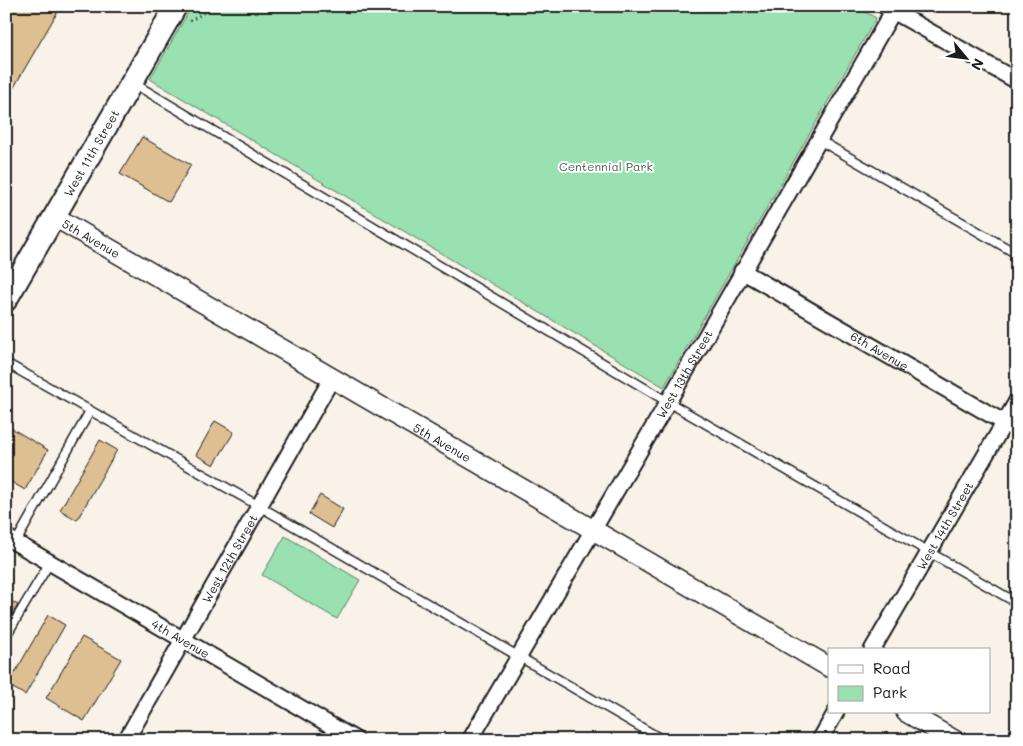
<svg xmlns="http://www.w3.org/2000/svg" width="1023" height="746" font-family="Mali,sans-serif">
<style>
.green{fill:#99e1b0;stroke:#5a7e66}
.building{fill:#ddbf91;stroke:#1c1c1c}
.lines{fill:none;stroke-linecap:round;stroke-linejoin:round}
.service-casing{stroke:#1c1c1c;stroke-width:11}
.minor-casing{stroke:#1c1c1c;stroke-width:19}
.tertiary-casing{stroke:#1c1c1c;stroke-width:22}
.secondary-casing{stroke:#1c1c1c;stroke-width:25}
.path{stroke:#1c1c1c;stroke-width:3;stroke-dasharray:1 4;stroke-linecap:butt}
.service{stroke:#fff;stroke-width:8}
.minor{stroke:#fff;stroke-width:15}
.tertiary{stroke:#fff;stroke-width:19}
.secondary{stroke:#fff;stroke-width:21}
.labels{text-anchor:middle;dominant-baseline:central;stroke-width:4;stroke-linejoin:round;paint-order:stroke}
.street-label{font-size:12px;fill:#1c1c1c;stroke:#fff}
.park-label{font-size:12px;fill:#486150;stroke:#fff}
</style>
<rect width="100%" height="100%" fill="#f8f2e9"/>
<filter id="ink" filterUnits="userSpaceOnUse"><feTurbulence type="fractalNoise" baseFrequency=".02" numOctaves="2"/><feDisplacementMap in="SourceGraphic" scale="10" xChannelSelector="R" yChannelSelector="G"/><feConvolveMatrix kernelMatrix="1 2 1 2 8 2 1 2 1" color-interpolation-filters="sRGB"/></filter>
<g filter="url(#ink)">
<g class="green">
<polygon points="192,6 855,6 876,18 664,387 150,79"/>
<polygon points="285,536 360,580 337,619 262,575"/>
</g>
<g class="building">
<polygon points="6,6 61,6 6,101"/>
<polygon points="142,137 191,165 169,202 120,174"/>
<polygon points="215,421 234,432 214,465 196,455"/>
<polygon points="6,425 48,450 25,490 6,479"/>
<polygon points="100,440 117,450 77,520 60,510"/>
<polygon points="320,495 343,509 332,528 309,514"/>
<polygon points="6,598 18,605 6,624"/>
<polygon points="48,615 65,625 25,695 8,685"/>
<polygon points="82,637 121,659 84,721 46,698"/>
</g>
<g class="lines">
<g class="service-casing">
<g id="service">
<polyline points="133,83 668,402 929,552 1017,603"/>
<polyline points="819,140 1017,254"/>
<polyline points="6,363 259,506 663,740"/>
<polyline points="16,542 90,411"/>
<polyline points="6,636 50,562"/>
</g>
</g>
<g class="minor-casing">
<g id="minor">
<polyline points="886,7 1017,81"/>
<path id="s1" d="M742 271 1017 430"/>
<path id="s2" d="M6 537 356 740"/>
<path id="s3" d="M872 650 1017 401"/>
<path id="s4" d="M126 740 332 378"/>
<path id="s5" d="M470 740 668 402 896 6"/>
<polyline points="820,740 836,712"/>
</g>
</g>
<g class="tertiary-casing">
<g id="tertiary">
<path id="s6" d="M55 217 829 667"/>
<polyline points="906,712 954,740"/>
</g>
</g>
<g class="secondary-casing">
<g id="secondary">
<path id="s7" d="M6 300 176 6"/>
</g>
</g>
<polyline class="path" points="190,21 215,6"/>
<use href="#service" class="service"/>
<use href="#minor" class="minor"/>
<use href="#tertiary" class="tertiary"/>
<use href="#secondary" class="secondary"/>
</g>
</g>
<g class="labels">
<g class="street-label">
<text stroke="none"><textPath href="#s7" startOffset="170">West 11th Street</textPath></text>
<text stroke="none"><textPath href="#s6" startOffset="42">5th Avenue</textPath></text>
<text stroke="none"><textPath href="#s1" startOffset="159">6th Avenue</textPath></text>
<text stroke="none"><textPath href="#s5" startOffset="424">West 13th Street</textPath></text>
<text stroke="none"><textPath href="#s6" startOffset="448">5th Avenue</textPath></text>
<text stroke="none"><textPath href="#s3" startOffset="144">West 14th Street</textPath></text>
<text stroke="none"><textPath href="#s4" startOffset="209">West 12th Street</textPath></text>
<text stroke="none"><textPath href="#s2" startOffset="202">4th Avenue</textPath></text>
</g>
<g class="park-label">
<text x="606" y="166">Centennial Park</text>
</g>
</g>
<rect width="1023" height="746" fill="none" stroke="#fff" stroke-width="25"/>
<rect x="12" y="12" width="998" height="721" fill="none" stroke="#1c1c1c" stroke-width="2" filter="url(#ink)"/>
<rect x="828" y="648" width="162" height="65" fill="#ffffff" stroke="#a4a4a4"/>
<rect x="838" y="665" width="25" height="8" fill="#ffffff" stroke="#a4a4a4"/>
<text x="873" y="674" font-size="15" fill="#1c1c1c">Road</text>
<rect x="838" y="686" width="25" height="15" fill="#99e1b0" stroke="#a4a4a4"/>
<text x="873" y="698" font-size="15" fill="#1c1c1c">Park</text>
<g transform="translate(966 58) rotate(119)" stroke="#ffffff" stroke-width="4" paint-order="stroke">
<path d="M0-4L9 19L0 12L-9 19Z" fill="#1c1c1c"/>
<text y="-8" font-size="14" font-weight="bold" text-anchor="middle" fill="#1c1c1c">N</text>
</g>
</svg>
